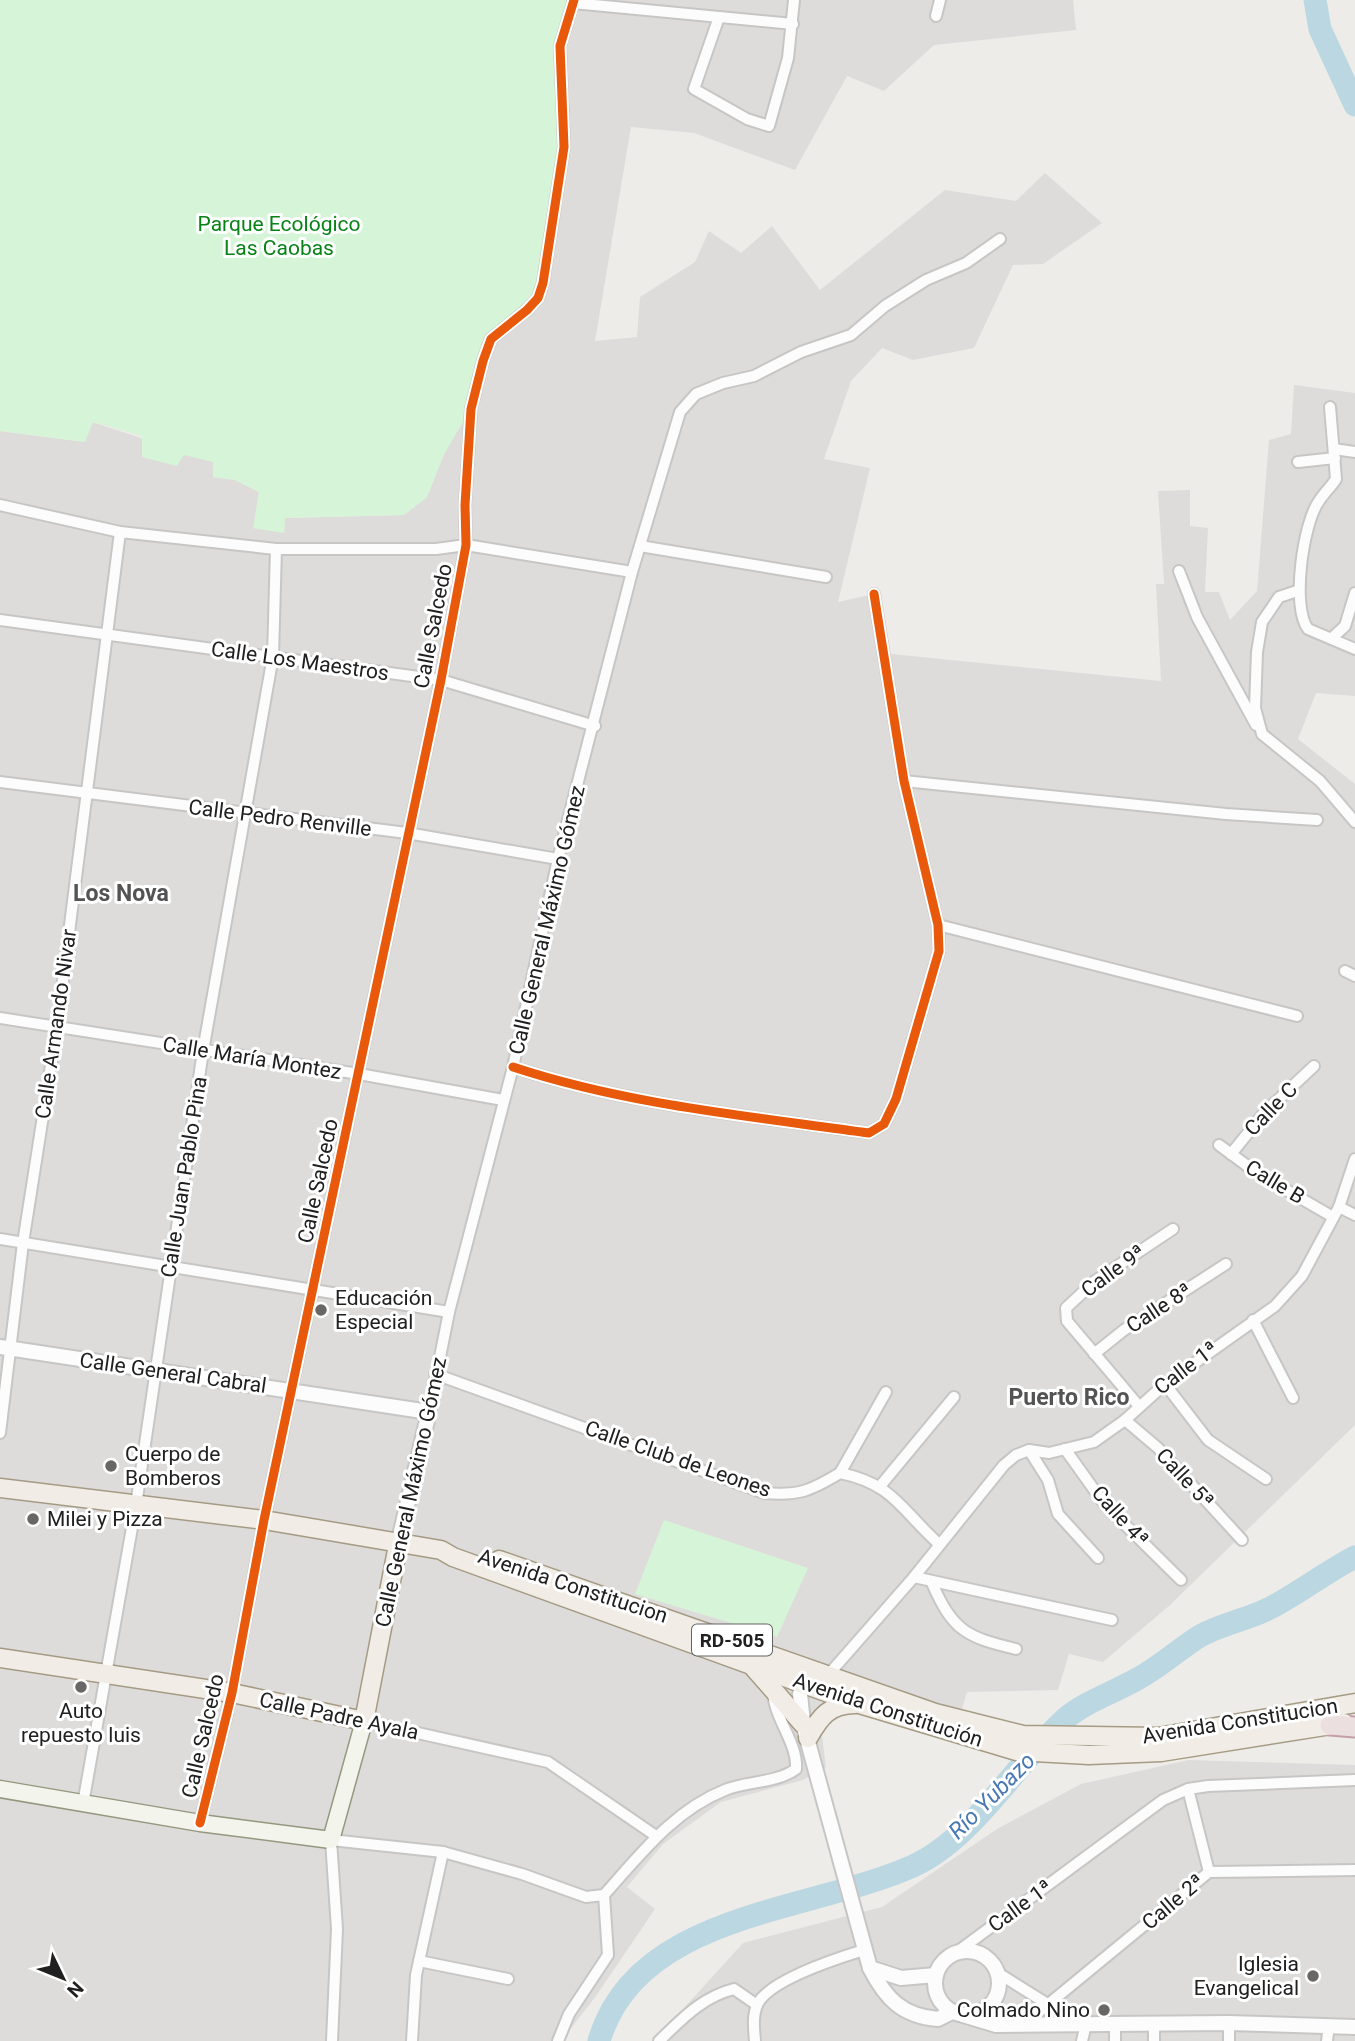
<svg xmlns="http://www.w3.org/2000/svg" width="1355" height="2041" font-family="Roboto,sans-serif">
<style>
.residential{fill:#dddcda}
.park{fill:#d6f4d7}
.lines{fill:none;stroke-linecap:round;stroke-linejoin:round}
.river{stroke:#bbd8e2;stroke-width:23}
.minor-casing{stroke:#c7c6c5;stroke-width:14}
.tertiary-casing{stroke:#c7c6c5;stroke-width:18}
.secondary-casing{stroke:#95987f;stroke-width:19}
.primary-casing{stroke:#a59b84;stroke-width:21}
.motorway-casing{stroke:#c59ea8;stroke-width:23}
.minor{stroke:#fcfcfc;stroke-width:10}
.tertiary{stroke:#fcfcfc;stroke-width:14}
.secondary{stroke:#f3f4ec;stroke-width:16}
.primary{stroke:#f1ede6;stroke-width:18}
.motorway{stroke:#ebdfe0;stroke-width:19}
.cycleway-casing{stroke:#fff;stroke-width:13}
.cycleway{stroke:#e8590c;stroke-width:9}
.poi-dot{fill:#686766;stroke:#fff;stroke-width:2.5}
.labels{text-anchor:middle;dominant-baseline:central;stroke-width:6;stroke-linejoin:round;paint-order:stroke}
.shield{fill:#fff;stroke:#636363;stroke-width:2}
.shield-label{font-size:19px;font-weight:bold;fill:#202020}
.park-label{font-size:21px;fill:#088318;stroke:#fff}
.street-label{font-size:21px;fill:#202020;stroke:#fff}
.poi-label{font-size:21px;fill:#202020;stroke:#fff;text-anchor:start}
.neighbourhood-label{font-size:23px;font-weight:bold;fill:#535353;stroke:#fff}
.water-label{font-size:23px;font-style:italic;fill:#4878b3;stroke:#fff}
</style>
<rect width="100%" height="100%" fill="#eeece9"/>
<g class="residential">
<polygon points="574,0 1073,0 1076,30 934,45 884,91 847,76 795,170 694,133 631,127 595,341 637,337 640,297 695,262 709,231 741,253 772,226 820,290 945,190 1016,201 1045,173 1102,223 1043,264 1013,265 974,348 913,360 882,348 851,381 824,459 870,468 838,602 874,594 882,653 1161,681 1156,584 1164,584 1158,491 1190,490 1190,526 1208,528 1205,592 1219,592 1230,620 1257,591 1269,440 1291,434 1294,385 1355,393 1355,696 1316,693 1298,739 1355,784 1355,1425 1170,1605 1103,1662 1069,1654 1058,1690 967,1692 962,1709 925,1703 830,1715 821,1728 826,1767 803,1780 721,1802 663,1844 627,1887 655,1909 596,1996 561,2041 0,2041 0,431 85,442 92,422 214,462 213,477 235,480 259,492 254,528 284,532 285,518 404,515 427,497 444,454"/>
<polygon points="1189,1760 1355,1765 1355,2041 654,2041 743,1943 882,1907 997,1829 1081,1784"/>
</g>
<g class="park">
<polygon points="0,0 574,0 560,46 564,147 538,298 491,339 471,409 444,454 427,497 404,515 285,518 284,533 253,528 259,492 235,480 213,477 213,462 184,455 177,466 142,457 142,436 93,422 85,442 0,431"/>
<polygon points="664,1520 808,1568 777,1637 635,1594"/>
</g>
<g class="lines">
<g class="river">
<polyline points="1315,0 1320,29 1355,105"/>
<path d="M599 2041C636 1913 811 1912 913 1866 973 1839 1016 1763 1065 1719 1086 1701 1115 1692 1139 1678 1161 1666 1179 1649 1200 1636 1223 1623 1251 1619 1274 1606 1302 1591 1326 1572 1355 1557"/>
</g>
<g class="minor-casing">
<g id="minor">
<polyline points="573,3 793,24"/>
<polyline points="936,16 940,0"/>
<polyline points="719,17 694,89 747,119 769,126 788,58 794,0"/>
<path d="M1330 407 1336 479C1331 487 1324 493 1319 501 1303 523 1291 607 1308 629L1355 649"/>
<polyline points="1334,449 1355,452"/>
<polyline points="1298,462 1335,458"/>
<polyline points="0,505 120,532 276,549 436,549 466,545 632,572"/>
<polyline points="640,546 826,577"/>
<polyline points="1179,571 1197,617 1256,725"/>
<polyline points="1297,591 1279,597 1262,622 1257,652 1255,708 1262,734 1320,781 1355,822"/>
<polyline points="0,620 441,680 595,726"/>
<polyline points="1332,638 1345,626 1355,593"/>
<polyline points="904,781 1226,814 1317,820"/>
<polyline points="0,782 407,833 558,859"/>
<polyline points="938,925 1297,1016"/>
<polyline points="1345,971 1355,976"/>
<polyline points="0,1018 359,1074 503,1100"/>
<path d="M513 1067C628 1105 749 1116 869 1133L884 1124 896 1099 939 951 938 925 904 781 874 594"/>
<polyline points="1219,1145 1257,1173 1333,1217"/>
<polyline points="1231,1154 1265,1112 1314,1066"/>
<polyline points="1339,1207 1355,1215"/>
<polyline points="0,1239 449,1312"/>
<polyline points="1253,1320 1293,1398"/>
<polyline points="1094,1354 1124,1330 1226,1264"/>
<path d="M435 1374 764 1493C799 1496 810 1491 840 1473 894 1484 901 1510 939 1544"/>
<polyline points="1165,1384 1208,1440 1266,1479"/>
<polyline points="1138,1405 1067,1321 1066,1308 1095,1281 1173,1229"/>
<polyline points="429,1412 449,1312 513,1067 558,859 632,572 680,412 696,394 723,383 754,376 801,352 851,335 885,306 926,280 966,263 1000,239"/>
<polyline points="1125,1420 1158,1448 1242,1540"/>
<polyline points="0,1433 23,1243 57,1027 120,532"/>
<polyline points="1065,1449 1105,1505 1181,1580"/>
<polyline points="1029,1450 1048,1480 1058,1514 1098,1558"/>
<polyline points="840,1473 886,1392"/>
<polyline points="881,1485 954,1397"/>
<polyline points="914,1577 1112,1620"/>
<path d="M932 1583C953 1631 966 1637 1016 1649"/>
<polyline points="829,1674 914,1577 1004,1465 1016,1455 1029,1450 1049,1453 1094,1442 1125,1420 1165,1384 1275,1306 1302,1276 1339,1207 1355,1159"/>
<polyline points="364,1721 548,1762 656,1836"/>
<polyline points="1188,1789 1209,1872"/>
<polyline points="83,1804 136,1505 203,1051 273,656 276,549"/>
<polyline points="200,1823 232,1693 264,1520 441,680 466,545 465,505 471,409 483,361 491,339 527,310 538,298 543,283 564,147 560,46 574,0"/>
<polyline points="957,1952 1163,1800 1188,1789 1208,1786 1355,1780"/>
<polyline points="419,1961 508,1979"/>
<polyline points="998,1973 1049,2005"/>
<polyline points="1115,2024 1115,2041"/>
<polyline points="1154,2024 1154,2041"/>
<polyline points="1023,2025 1209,1872 1355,1870"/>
<path d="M332 2041 337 1929 331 1840 443 1852 522 1874 586 1897 604 1895C639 1856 674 1810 725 1790 747 1781 777 1783 796 1769 798 1743 774 1719 773 1691"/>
<polyline points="412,2041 416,1975 443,1852"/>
<polyline points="558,2041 569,2014 608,1955 604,1895"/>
<path d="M659 2041C682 2019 702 1997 734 1989L757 2005"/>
<path d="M755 2041C754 2029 752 2015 758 2003 772 1979 838 1958 864 1950"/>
<polyline points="1082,2041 1086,2024"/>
<polyline points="1229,2041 1229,2023"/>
<polyline points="1327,2041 1329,2025"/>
</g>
</g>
<g class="tertiary-casing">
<g id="tertiary">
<polyline points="0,1347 429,1412 399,1540"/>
<path d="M806 1676 800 1694 803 1724 870 1968C886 1999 902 2016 938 2019L952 2012"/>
<circle cx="967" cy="1983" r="32"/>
<polyline points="870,1968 901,1978 936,1975"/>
<polyline points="963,2015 996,2025 1229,2023 1355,2027"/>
</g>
</g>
<g class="secondary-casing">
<polyline id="secondary" points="0,1789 200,1823 331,1840 364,1721"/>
</g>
<g class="primary-casing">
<g id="primary">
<polyline points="0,1488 264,1520 441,1550 453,1557 859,1704 1016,1751 1089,1755 1161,1752 1344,1723"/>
<polyline points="499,1560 935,1713 1023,1735 1158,1737 1355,1703"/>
<polyline points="0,1658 232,1693 364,1721 399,1540"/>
<polyline points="754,1668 803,1724"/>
<path d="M808 1738C820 1717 829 1704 855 1704"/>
</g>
</g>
<g class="motorway-casing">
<polyline id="motorway" points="1330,1725 1355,1727"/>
</g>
<use href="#minor" class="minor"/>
<use href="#tertiary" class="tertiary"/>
<use href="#secondary" class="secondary"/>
<use href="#primary" class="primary"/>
<use href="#motorway" class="motorway"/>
<g class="cycleway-casing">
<g id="cycleway">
<path d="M513 1067C628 1105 749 1116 869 1133L884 1124 896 1099 939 951 938 925 904 781 874 594"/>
<polyline points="200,1823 232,1693 264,1520 441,680 466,545 465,505 471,409 483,361 491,339 527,310 538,298 543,283 564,147 560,46 574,0"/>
</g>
</g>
<use href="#cycleway" class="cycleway"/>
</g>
<g class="poi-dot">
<circle cx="321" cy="1310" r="7"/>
<circle cx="111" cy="1466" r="7"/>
<circle cx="33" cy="1519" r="7"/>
<circle cx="81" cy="1687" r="7"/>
<circle cx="1313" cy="1976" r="7"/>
<circle cx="1104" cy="2010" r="7"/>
</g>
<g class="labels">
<rect class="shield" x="692" y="1624.5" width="80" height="31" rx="5"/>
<g class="shield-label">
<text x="732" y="1640">RD-505</text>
</g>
<g class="park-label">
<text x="279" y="224">Parque Ecológico<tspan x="279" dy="24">Las Caobas</tspan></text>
</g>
<g class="street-label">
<text transform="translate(433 626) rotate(-79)">Calle Salcedo</text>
<text transform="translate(300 661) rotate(8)">Calle Los Maestros</text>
<text transform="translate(280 818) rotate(7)">Calle Pedro Renville</text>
<text transform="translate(547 920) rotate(-77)">Calle General Máximo Gómez</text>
<text transform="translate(56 1024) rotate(-82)">Calle Armando Nivar</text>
<text transform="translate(252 1058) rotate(9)">Calle María Montez</text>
<text transform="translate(1271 1109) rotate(-46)">Calle C</text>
<text transform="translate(184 1177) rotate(-81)">Calle Juan Pablo Pina</text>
<text transform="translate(318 1181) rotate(-78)">Calle Salcedo</text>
<text transform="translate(1275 1182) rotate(31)">Calle B</text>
<text transform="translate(1113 1271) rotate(-36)">Calle 9ª</text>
<text transform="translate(1159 1308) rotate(-33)">Calle 8ª</text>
<text transform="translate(1186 1368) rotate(-37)">Calle 1ª</text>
<text transform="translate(173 1373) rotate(8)">Calle General Cabral</text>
<text transform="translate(678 1459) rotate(19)">Calle Club de Leones</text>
<text transform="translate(1185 1478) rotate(47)">Calle 5ª</text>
<text transform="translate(411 1492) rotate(-78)">Calle General Máximo Gómez</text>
<text transform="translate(1120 1516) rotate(48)">Calle 4ª</text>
<text transform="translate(573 1586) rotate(18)">Avenida Constitucion</text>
<text transform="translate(888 1710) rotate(18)">Avenida Constitución</text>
<text transform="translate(339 1716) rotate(12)">Calle Padre Ayala</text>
<text transform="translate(1240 1721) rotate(-9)">Avenida Constitucion</text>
<text transform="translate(203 1736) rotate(-77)">Calle Salcedo</text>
<text transform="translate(1173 1902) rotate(-40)">Calle 2ª</text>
<text transform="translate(1020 1906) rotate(-36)">Calle 1ª</text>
</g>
<g class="poi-label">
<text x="335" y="1298">Educación<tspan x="335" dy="24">Especial</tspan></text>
<text x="125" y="1454">Cuerpo de<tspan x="125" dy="24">Bomberos</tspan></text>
<text x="47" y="1519">Milei y Pizza</text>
<text x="81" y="1711" text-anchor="middle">Auto<tspan x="81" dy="24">repuesto luis</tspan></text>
<text x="1299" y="1964" text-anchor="end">Iglesia<tspan x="1299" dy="24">Evangelical</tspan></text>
<text x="1090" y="2010" text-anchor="end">Colmado Nino</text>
</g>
<g class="neighbourhood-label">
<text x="121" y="893">Los Nova</text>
<text x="1069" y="1397">Puerto Rico</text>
</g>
<g class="water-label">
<text transform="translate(992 1796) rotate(-45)">Río Yubazo</text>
</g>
</g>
<g transform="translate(63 1978) rotate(133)" stroke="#ffffff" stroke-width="5" paint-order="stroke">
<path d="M0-5L12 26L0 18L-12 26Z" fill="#202020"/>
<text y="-10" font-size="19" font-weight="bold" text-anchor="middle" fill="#202020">N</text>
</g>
</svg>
